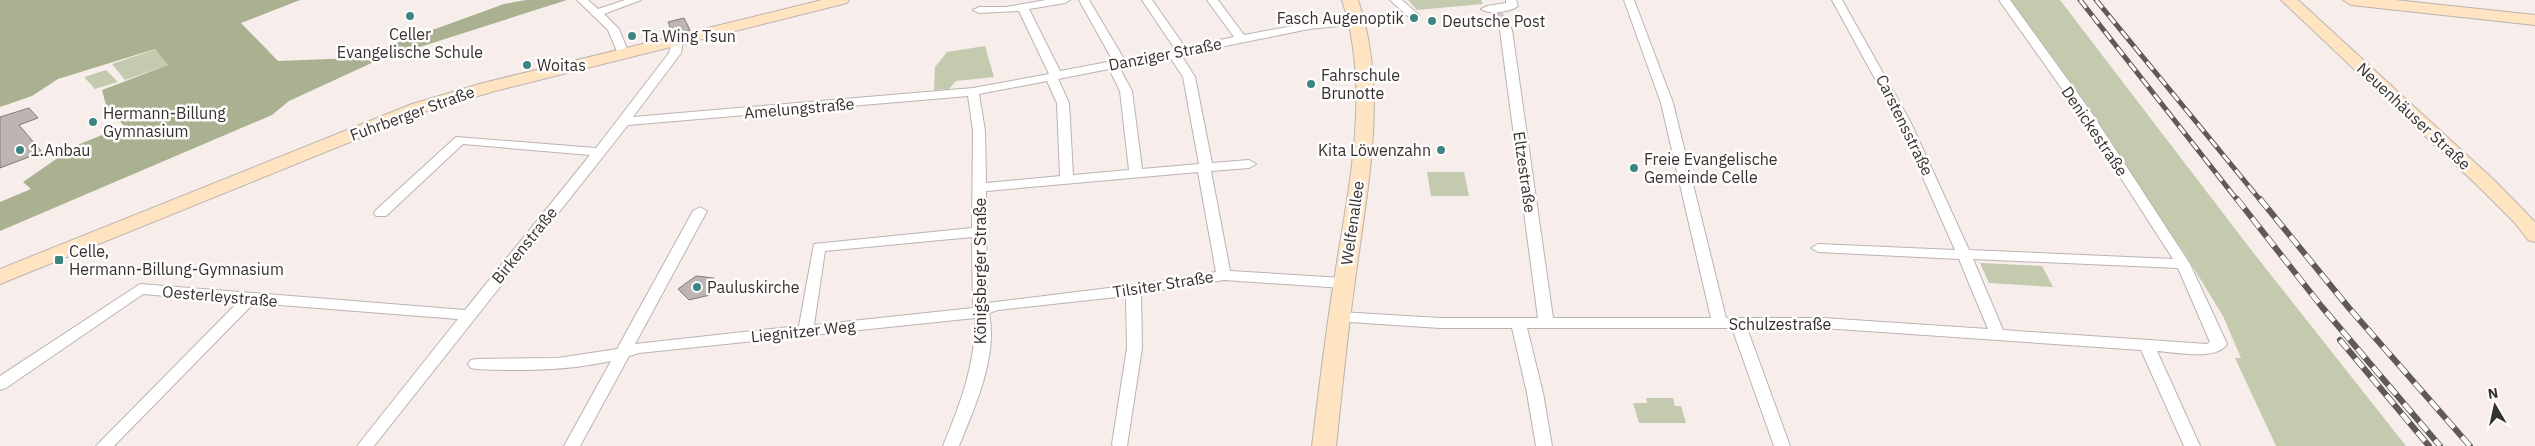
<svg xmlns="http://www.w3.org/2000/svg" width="2535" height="446" font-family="'IBM Plex Sans',sans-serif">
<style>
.green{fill:#c3caae}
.forest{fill:#aab191}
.building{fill:#beb5b3;stroke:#837a79}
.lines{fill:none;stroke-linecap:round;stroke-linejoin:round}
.street-tunnel{stroke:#d0c8c6;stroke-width:12;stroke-dasharray:12 6;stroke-linecap:butt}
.street-casing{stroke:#bcb3b0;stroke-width:2}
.secondary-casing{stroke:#bcb3b0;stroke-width:2}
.street{fill:#fff;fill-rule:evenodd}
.secondary{fill:#fee4c1;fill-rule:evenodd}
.rail-far1-casing{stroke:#5f5958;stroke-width:5}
.rail-casing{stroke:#5f5958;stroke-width:6}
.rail-far1{stroke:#fffdfc;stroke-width:3;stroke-dasharray:10;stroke-linecap:butt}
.rail{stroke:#fffdfc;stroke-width:4.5;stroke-dasharray:12;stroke-linecap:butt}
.poi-dot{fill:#3c8582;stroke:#fffdfc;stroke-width:2}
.labels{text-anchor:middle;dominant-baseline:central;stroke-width:5;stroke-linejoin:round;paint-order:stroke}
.poi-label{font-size:16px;fill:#353130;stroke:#fffdfc;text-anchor:start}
.street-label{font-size:16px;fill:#353130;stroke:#fffdfc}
</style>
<rect width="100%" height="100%" fill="#f7eeeb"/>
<g class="green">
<polygon points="1408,0 1481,0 1483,4 1417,10"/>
<polygon points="2010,0 2060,0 2252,251 2406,446 2276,446 2235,358 2241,358 2223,316 2185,254"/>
<polygon points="985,46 994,77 956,81 949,89 934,90 935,67 947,52"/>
<polygon points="156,49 168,65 125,80 112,64"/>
<polygon points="106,70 118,82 95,89 84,77"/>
<polygon points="1427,172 1464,172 1469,196 1431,196"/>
<polygon points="1980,263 2042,266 2053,287 1989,283"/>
<polygon points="1646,398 1673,398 1675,406 1681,406 1686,423 1639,423 1633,403 1647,403"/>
</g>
<polygon class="forest" points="0,0 300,0 241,23 278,61 355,58 504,4 526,0 567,0 376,61 289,101 272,115 0,231 0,202 31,189 23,182 75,146 124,126 106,105 102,90 168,65 155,49 58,79 32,96 0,107"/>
<g class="building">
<polygon points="684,18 690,30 673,34 668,22"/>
<polygon points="29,108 38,118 19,125 42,152 0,168 0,117"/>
<polygon points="696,276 714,278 710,295 689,300 678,289"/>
</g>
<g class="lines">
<polyline class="street-tunnel" points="1495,13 1501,21"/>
<g class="street-casing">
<g id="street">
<polygon points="577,0 588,0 598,9 625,0 641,0 604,14 619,29 629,54 627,56 619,56 608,30"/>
<path d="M1046 0H1070L1065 3 1029 9 1060 71 1113 61 1079 0H1089L1124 59 1175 49 1142 0H1152L1185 47 1234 37 1207 0H1218L1244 35 1309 23 1357 18 1363 21 1357 24 1309 29 1181 55 1195 77 1212 163 1249 160 1256 164 1249 168 1211 171 1230 271 1343 278 1350 283 1343 288 1224 280 1141 293 1142 348 1127 446H1113L1112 444 1127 348 1126 296 998 310 989 313C998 356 975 407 959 446H943C960 405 976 363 975 318L639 353 629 356 580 446H564L611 361C566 371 521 371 476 369L471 368 468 364 471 360 476 359 558 358 617 349 693 211 700 207 707 211 635 344 799 326 814 244 972 228 973 131 968 96 628 125 374 446H357L458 319 254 303 114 446H96L238 302 143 294 6 388 0 390V376L140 284 465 310 590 155 463 144 386 216H376L374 213 376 210 456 137 596 148 669 53 673 39 677 38 683 41 681 53 633 117 973 88 1049 74 1019 11 979 13 973 10 979 7H1006ZM1170 57 1183 77 1199 164 1142 169 1132 91 1119 67ZM1109 69 1120 91 1129 170 1073 175 1069 103 1058 79ZM1047 81 1057 103 1060 176 986 183 985 131 979 94ZM1198 172 1216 272 1133 285 987 303 986 191ZM972 237 973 308 814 325 825 251Z"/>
<polygon points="1390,0 1402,0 1419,15 1413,18 1409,17"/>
<path d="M1506 0H1516L1518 6C1511 12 1488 15 1481 9L1487 6 1506 3Z"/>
<path d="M1624 0H1634L1673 103 1726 318H1823L1988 329 1959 259 1818 252 1811 248 1818 244 1955 250 1898 121 1832 0H1842L1910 121 1969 250 2173 259 2077 110 1999 0H2010L2089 109 2190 264 2227 344C2217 361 2174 352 2157 351L2200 446H2184L2141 350 1823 328H1747L1790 446H1774L1732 328H1527L1543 393 1552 446H1536L1527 393 1512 328H1440L1335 321 1333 317 1335 313 1340 312 1440 318H1538L1500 30 1495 21 1501 18 1505 19 1512 30 1553 318H1711L1661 103ZM1973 259 2178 268 2210 342 2207 344 2003 330Z"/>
</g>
</g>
<g class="secondary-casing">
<g id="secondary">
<polygon points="822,0 849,0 847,3 495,91 424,112 0,284 0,269 412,104 483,83"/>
<path d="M1342 0H1358C1389 90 1367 188 1355 281 1347 336 1342 391 1336 446H1312C1319 391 1325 336 1334 281 1348 189 1372 91 1342 0Z"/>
<polygon points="2281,0 2298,0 2494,180 2535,222 2535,242 2528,240 2515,223 2480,188"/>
<polygon points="2343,0 2395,0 2535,15 2535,25 2351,5"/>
</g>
</g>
<use href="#street" class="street"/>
<use href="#secondary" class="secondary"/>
<g class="rail-far1-casing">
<g id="rail-far1">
<polyline points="2080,0 2238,201"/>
<polyline points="2096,0 2261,201"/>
</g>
</g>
<g class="rail-casing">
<g id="rail">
<polyline points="2237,199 2322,307 2440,446"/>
<polyline points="2260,199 2349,308 2470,446"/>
<polyline points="2340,340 2429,446"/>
</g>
</g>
<use href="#rail-far1" class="rail-far1"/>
<use href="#rail" class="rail"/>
</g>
<g class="poi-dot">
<circle cx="410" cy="16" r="5"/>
<circle cx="1414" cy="18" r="5"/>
<circle cx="1432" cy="21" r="5"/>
<circle cx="632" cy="36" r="5"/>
<circle cx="527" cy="65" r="5"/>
<circle cx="1311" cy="84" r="5"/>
<circle cx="93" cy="122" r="5"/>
<circle cx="20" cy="150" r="5"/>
<circle cx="1441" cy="150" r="5"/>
<circle cx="1634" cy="168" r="5"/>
<rect x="54" y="255" width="10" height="10" rx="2.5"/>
<circle cx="697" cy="287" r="5"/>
</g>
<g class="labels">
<g class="poi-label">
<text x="1404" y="18" text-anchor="end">Fasch Augenoptik</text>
<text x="1442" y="21">Deutsche Post</text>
<text x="410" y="34" text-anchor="middle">Celler<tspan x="410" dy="18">Evangelische Schule</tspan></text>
<text x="642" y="36">Ta Wing Tsun</text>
<text x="537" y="65">Woitas</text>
<text x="1321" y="75">Fahrschule<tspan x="1321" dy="18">Brunotte</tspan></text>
<text x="103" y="113">Hermann-Billung<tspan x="103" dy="18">Gymnasium</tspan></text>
<text x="30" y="150">1.Anbau</text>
<text x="1431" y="150" text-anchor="end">Kita Löwenzahn</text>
<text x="1644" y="159">Freie Evangelische<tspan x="1644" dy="18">Gemeinde Celle</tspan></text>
<text x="69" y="251">Celle,<tspan x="69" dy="18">Hermann-Billung-Gymnasium</tspan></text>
<text x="707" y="287">Pauluskirche</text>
</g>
<g class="street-label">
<text transform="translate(1165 54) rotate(-11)">Danziger Straße</text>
<text transform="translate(799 108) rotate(-5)">Amelungstraße</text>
<text transform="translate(412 113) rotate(-20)">Fuhrberger Straße</text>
<text transform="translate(2414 116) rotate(43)">Neuenhäuser Straße</text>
<text transform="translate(1905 125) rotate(64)">Carstensstraße</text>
<text transform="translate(2095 131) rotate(56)">Denickestraße</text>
<text transform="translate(1525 172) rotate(82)">Eltzestraße</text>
<text transform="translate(1352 223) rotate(-82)">Welfenallee</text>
<text transform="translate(524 245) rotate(-51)">Birkenstraße</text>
<text transform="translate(980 271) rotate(-90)">Königsberger Straße</text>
<text transform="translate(1163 284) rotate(-9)">Tilsiter Straße</text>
<text transform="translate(220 296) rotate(5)">Oesterleystraße</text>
<text x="1780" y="324">Schulzestraße</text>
<text transform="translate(803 331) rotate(-6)">Liegnitzer Weg</text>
</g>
</g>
<g transform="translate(2495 406) rotate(351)" stroke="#fffdfc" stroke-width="4" paint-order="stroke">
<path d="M0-4L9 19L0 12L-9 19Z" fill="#353130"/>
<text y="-8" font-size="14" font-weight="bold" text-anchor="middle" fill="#353130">N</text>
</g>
</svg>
